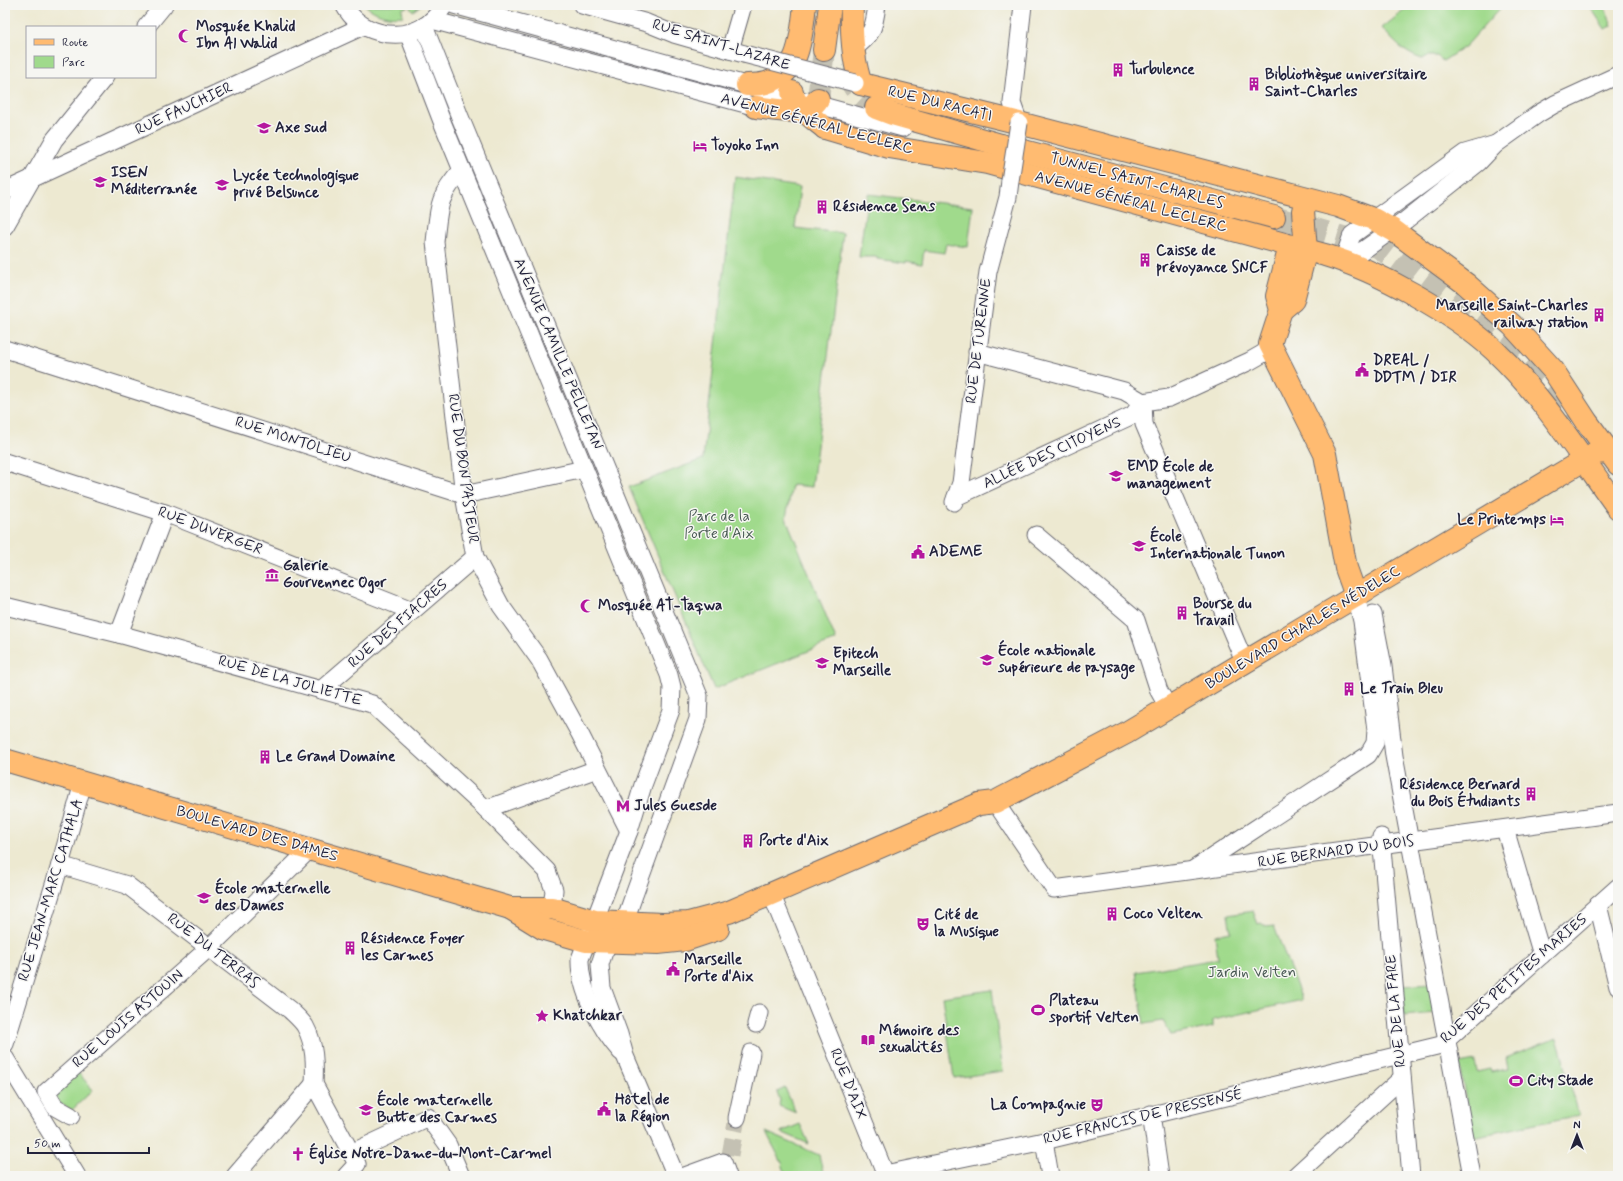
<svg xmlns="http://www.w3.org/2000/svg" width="1623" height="1181" font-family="Mynerve,sans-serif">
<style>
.green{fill:#a0da8c;stroke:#617e64}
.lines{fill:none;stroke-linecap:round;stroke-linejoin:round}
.minor-tunnel{stroke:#c4c1b3;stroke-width:17;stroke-dasharray:17 8;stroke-linecap:butt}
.major-tunnel{stroke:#c4c1b3;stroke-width:22;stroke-dasharray:22 11;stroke-linecap:butt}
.highway-tunnel{stroke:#c4c1b3;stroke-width:22;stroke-dasharray:22 11;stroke-linecap:butt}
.minor-casing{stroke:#696870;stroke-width:19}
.major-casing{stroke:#696870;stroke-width:24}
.highway-casing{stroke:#696870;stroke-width:24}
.minor{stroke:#fff;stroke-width:17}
.major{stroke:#ffbb71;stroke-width:22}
.highway{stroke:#ffbb71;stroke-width:22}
.minor-bridge-casing{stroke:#696870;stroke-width:19;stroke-linecap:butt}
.minor-bridge{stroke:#fff;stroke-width:17}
.labels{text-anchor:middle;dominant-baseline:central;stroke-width:3;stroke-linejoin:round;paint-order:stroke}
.poi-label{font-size:15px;font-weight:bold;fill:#22223b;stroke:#f6f6f2;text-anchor:start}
.street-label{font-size:15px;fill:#22223b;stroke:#f6f6f2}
.park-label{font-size:15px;fill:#485953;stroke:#f6f6f2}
</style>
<rect width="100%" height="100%" fill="#f6f6f2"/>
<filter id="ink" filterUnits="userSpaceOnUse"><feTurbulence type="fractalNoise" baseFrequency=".025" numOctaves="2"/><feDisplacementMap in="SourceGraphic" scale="8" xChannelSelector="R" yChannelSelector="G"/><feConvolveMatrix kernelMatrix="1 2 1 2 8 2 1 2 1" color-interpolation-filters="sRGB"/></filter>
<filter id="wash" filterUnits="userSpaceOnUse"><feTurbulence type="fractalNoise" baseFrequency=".012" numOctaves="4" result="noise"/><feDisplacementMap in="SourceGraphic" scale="16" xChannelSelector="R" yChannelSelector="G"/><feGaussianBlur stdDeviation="0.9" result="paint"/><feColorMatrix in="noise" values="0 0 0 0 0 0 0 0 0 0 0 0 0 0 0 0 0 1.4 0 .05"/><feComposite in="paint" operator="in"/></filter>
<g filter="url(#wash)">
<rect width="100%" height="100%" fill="#ede9d1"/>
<g class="green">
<path d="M365 5H421L413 11 409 6 402 9 403 16C389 18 376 15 365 5Z"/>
<path d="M1411 5H1503L1466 46 1443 61 1437 56H1428L1422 59C1404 53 1394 42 1382 28Z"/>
<polygon points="1589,5 1604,5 1612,26 1605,29"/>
<polygon points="735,177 800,187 795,228 843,233 812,487 792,485 786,518 836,640 714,689 629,487 703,459"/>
<polygon points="868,194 973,207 968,247 946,244 944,253 924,250 922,264 906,261 906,263 877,259 877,257 859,257"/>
<polygon points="1253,911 1258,924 1261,923 1266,927 1274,926 1302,1000 1213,1020 1213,1027 1171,1035 1163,1021 1144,1024 1136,972 1218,959 1215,935 1231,932 1228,915"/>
<polygon points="1430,984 1435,1013 1404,1016 1402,986"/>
<polygon points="992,990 1003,1071 954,1078 942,997"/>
<polygon points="1557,1038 1579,1115 1473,1137 1459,1064 1475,1061 1477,1072 1490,1069 1491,1072 1508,1069 1506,1058"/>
<polygon points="76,1070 93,1090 72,1110 59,1103 52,1090"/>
<polygon points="785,1088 796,1113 779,1106 780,1100 777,1092"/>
<polygon points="800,1124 809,1144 781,1132"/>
<polygon points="766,1132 819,1155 824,1176 786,1176 782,1163"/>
</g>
</g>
<g filter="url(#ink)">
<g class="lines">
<polyline class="minor-tunnel" points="730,1155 737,1118"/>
<polyline class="major-tunnel" points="1274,217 1378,247 1511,347 1576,416"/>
<g class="highway-tunnel">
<path d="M847 69C850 88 861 97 876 108"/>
<polyline points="818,99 824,50"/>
</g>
<g class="minor-casing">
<g id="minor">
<path d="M344 5C359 33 396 42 423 27 432 22 439 13 445 5"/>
<polyline points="454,5 903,128"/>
<polyline points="582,5 647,23 674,34 744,54"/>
<polyline points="432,20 768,110"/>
<polyline points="424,26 460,117 699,696 698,719 634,895 628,912 604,952 600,964 602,988 619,1034 625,1056 676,1176"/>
<polyline points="146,27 164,5"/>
<path d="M408 33 443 124 669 675 672 687 671 710 643 785 629 831 580 959C579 989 601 1030 621 1052"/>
<path d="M853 49C873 35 874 28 877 5"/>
<polyline points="730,50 743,5"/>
<polyline points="1019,123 1012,103 1023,5"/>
<path d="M462 170C437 198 439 207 435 242L464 495 475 557 501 606 539 659 580 734 629 831"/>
<polyline points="5,191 363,26"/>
<polyline points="5,226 54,140 105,77"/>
<polyline points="1343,261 1365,249 1406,220 1479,162 1496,144 1538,114 1555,104 1618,75"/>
<polyline points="1343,261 1352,235 1465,153 1496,144"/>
<polyline points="5,349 464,495 584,469"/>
<polyline points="977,352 1124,391 1143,402 1169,398 1250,361 1264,353 1270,344"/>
<polyline points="1143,402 1144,424 1245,663"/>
<polyline points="5,462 165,513 412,611"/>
<polyline points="956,497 1133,415 1143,402"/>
<polyline points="954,502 961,483 988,272 1008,197 1010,181"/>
<polyline points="1036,535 1136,620 1159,691 1168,707"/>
<polyline points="5,606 119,634 372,704 486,809 547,871 554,890 552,908"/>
<polyline points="1373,614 1383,666 1394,756 1472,1176"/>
<polyline points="119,634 165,513"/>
<polyline points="321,690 475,557"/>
<polyline points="995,802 1054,889 1618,813"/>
<polyline points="486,809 597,769"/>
<polyline points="1505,829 1542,955"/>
<polyline points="1381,837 1411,1176"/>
<path d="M60 865 127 885 290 1010C295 1015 301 1020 305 1026 315 1044 315 1064 314 1084"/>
<polyline points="1194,869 1368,755 1375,743 1376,730 1362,621 1356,596"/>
<polyline points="771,893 886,1176"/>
<polyline points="1598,905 1618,987"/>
<polyline points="756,1024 759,1013"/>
<polyline points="5,1044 60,865 83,783"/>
<polyline points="5,1058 77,1176"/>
<polyline points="314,1084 357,1164 346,1176"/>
<polyline points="1151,1114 1160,1176"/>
<polyline points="71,1116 55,1107 46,1092 210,947 310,849"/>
<polyline points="737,1118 751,1053"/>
<polyline points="1044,1141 1050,1176"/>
<polyline points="351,1153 428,1117 448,1145 461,1176"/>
<polyline points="885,1174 1044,1141 1441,1045 1618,887"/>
<polyline points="235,1176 314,1084"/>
<polyline points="685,1176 723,1162 728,1176"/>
<polyline points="1295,1176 1402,1078"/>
</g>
</g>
<g class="major-casing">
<g id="major">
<polyline points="861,84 1008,120 1338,206 1373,219 1393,230 1466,284 1512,325 1553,370 1587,422 1618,464"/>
<path d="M825 128 889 147 987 163 1325 255C1378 271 1454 313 1494 350 1543 396 1579 454 1618 508"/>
<polyline points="1001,145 1274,217"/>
<polyline points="1290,246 1277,296 1281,310 1270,344 1325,454 1346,568 1356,596"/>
<polyline points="1281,310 1293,300 1306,250 1303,211 1306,198"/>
<polyline points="5,760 510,908 552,908 595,921 663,924 688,923 729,912 979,804 995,802 1126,733 1589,457 1595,453 1608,452"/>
<polyline points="510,908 544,929 586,941 658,943 685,940 718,929"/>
</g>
</g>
<g class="highway-casing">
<g id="highway">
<path d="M852 5C851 32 852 58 861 84"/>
<polyline points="824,50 830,5"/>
<path d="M747 85C753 85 760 85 766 83 801 73 801 35 805 5"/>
<path d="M792 92C796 108 813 118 825 128"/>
<path d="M756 107C774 109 807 118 818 99"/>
<polyline points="876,108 892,114 1001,145"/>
</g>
</g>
<use href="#minor" class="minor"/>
<use href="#major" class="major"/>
<use href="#highway" class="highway"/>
<g class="minor-bridge-casing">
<g id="minor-bridge">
<polyline points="744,54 855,83"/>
<polyline points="1010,181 1019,123"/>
</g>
</g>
<use href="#minor-bridge" class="minor-bridge"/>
</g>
</g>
<defs>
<g id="mosque-bare" transform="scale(1.08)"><path d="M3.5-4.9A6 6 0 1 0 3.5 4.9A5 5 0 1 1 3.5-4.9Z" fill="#b5179e" stroke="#f6f6f2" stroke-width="2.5" paint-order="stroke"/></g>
<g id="building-bare" transform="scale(1.08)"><path d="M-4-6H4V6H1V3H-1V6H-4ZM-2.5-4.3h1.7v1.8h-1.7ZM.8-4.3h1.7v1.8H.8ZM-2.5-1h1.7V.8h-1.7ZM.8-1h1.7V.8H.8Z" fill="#b5179e" stroke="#f6f6f2" stroke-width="2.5" paint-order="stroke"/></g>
<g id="university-bare" transform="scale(1.08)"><path d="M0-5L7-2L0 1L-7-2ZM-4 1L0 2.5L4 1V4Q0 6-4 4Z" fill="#b5179e" stroke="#f6f6f2" stroke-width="2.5" paint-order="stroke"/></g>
<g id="hotel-bare" transform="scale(1.08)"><path d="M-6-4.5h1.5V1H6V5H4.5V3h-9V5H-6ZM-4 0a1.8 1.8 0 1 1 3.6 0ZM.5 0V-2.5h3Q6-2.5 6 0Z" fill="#b5179e" stroke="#f6f6f2" stroke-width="2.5" paint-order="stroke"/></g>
<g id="school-bare" transform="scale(1.08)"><path d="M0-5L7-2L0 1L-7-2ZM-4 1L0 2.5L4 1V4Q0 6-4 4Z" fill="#b5179e" stroke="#f6f6f2" stroke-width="2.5" paint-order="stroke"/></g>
<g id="civic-bare" transform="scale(1.08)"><path d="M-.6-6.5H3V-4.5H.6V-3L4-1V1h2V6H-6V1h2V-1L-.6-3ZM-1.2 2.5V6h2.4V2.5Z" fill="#b5179e" stroke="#f6f6f2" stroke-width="2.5" paint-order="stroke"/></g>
<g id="museum-bare" transform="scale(1.08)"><path d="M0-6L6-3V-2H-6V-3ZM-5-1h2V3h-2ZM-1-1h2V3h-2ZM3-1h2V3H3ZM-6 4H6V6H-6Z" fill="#b5179e" stroke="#f6f6f2" stroke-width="2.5" paint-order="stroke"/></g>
<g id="metro-bare" transform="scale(1.08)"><path d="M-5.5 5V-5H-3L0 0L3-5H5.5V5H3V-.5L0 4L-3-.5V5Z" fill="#b5179e" stroke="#f6f6f2" stroke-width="2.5" paint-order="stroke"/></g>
<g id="theatre-bare" transform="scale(1.08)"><path d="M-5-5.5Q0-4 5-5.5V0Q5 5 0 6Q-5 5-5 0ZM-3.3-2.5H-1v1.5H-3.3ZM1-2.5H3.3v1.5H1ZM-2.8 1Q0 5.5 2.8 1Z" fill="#b5179e" stroke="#f6f6f2" stroke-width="2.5" paint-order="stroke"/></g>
<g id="stadium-bare" transform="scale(1.08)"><path d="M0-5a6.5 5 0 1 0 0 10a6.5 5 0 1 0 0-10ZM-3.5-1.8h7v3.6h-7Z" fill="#b5179e" stroke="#f6f6f2" stroke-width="2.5" paint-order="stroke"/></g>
<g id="sight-bare" transform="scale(1.08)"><path d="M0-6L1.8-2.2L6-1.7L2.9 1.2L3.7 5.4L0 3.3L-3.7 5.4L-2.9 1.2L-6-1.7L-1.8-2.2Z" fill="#b5179e" stroke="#f6f6f2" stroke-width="2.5" paint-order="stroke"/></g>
<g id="library-bare" transform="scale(1.08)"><path d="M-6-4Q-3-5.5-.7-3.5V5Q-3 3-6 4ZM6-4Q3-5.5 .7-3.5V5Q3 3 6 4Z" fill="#b5179e" stroke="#f6f6f2" stroke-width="2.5" paint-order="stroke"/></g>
<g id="church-bare" transform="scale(1.08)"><path d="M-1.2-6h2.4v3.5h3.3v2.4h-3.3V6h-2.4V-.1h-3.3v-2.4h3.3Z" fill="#b5179e" stroke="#f6f6f2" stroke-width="2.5" paint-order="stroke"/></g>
</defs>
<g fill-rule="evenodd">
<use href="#mosque-bare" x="185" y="36"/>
<use href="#building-bare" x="1118" y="70"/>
<use href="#building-bare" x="1254" y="84"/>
<use href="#university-bare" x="264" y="128"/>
<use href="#hotel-bare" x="700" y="146"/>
<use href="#university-bare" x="100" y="182"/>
<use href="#school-bare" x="222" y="185"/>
<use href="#building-bare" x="822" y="207"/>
<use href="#building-bare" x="1145" y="260"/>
<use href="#building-bare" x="1599" y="315"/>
<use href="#civic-bare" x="1362" y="370"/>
<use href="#university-bare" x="1116" y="476"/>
<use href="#hotel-bare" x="1557" y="520"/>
<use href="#university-bare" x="1139" y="546"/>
<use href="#civic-bare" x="918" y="552"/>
<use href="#museum-bare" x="272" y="575"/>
<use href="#mosque-bare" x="587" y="606"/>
<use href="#building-bare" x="1182" y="613"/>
<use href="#university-bare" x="987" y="660"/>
<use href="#university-bare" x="822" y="663"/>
<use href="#building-bare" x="1349" y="689"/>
<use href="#building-bare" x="265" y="757"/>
<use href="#building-bare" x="1531" y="794"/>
<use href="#metro-bare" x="623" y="806"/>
<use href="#building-bare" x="748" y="841"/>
<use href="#school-bare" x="204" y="898"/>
<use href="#building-bare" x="1112" y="914"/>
<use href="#theatre-bare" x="923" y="924"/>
<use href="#building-bare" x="350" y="948"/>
<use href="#civic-bare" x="673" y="969"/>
<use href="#stadium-bare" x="1038" y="1010"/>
<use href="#sight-bare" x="542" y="1016"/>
<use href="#library-bare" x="868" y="1040"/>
<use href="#stadium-bare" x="1516" y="1081"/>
<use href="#theatre-bare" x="1097" y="1105"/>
<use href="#civic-bare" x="604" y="1109"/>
<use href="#school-bare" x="366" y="1110"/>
<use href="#church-bare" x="298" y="1154"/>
</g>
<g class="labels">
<g class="poi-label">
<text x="196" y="27">Mosquée Khalid<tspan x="196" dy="17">Ibn Al Walid</tspan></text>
<text x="1129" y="70">Turbulence</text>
<text x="1265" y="75">Bibliothèque universitaire<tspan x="1265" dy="17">Saint-Charles</tspan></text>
<text x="275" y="128">Axe sud</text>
<text x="711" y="146">Toyoko Inn</text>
<text x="111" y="173">ISEN<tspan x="111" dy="17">Méditerranée</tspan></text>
<text x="233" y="176">Lycée technologique<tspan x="233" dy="17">privé Belsunce</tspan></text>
<text x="833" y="207">Résidence Sens</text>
<text x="1156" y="251">Caisse de<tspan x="1156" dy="17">prévoyance SNCF</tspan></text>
<text x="1588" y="306" text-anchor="end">Marseille Saint-Charles<tspan x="1588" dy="17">railway station</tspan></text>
<text x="1373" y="361">DREAL /<tspan x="1373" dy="17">DDTM / DIR</tspan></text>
<text x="1127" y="467">EMD École de<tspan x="1127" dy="17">management</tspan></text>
<text x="1546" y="520" text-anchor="end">Le Printemps</text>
<text x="1150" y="537">École<tspan x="1150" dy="17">Internationale Tunon</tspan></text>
<text x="929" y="552">ADEME</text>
<text x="283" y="566">Galerie<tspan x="283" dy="17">Gourvennec Ogor</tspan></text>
<text x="1193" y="604">Bourse du<tspan x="1193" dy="17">Travail</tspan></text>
<text x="598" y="606">Mosquée AT-Taqwa</text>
<text x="998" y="651">École nationale<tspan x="998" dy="17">supérieure de paysage</tspan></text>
<text x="833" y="654">Epitech<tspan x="833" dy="17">Marseille</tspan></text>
<text x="1360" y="689">Le Train Bleu</text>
<text x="276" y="757">Le Grand Domaine</text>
<text x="1520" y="785" text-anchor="end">Résidence Bernard<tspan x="1520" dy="17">du Bois Étudiants</tspan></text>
<text x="634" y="806">Jules Guesde</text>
<text x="759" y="841">Porte d'Aix</text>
<text x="215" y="889">École maternelle<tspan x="215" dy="17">des Dames</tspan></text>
<text x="1123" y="914">Coco Velten</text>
<text x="934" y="915">Cité de<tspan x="934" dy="17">la Musique</tspan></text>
<text x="361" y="939">Résidence Foyer<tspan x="361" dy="17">les Carmes</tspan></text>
<text x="684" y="960">Marseille<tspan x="684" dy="17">Porte d'Aix</tspan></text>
<text x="1049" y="1001">Plateau<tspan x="1049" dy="17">sportif Velten</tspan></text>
<text x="553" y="1016">Khatchkar</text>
<text x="879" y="1031">Mémoire des<tspan x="879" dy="17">sexualités</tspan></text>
<text x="1527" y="1081">City Stade</text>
<text x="615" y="1100">Hôtel de<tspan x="615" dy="17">la Région</tspan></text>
<text x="377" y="1101">École maternelle<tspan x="377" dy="17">Butte des Carmes</tspan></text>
<text x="1086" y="1105" text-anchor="end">La Compagnie</text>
<text x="309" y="1154">Église Notre-Dame-du-Mont-Carmel</text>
</g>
<g class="street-label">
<text transform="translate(721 45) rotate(17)">RUE SAINT-LAZARE</text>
<text transform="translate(940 104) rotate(14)">RUE DU RACATI</text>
<text transform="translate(184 109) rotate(-25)">RUE FAUCHIER</text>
<text transform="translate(817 124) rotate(15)">AVENUE GÉNÉRAL LECLERC</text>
<text transform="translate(1137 181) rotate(15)">TUNNEL SAINT-CHARLES</text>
<text transform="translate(1131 202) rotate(15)">AVENUE GÉNÉRAL LECLERC</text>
<text transform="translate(979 341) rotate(-83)">RUE DE TURENNE</text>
<text transform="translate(558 354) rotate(67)">AVENUE CAMILLE PELLETAN</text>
<text transform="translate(293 440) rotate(18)">RUE MONTOLIEU</text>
<text transform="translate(1052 453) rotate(-25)">ALLÉE DES CITOYENS</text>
<text transform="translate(463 469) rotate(82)">RUE DU BON PASTEUR</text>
<text transform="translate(210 531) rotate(21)">RUE DUVERGER</text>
<text transform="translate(398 624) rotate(-41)">RUE DES FIACRES</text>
<text transform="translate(1303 628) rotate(-31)">BOULEVARD CHARLES NÉDELEC</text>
<text transform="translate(290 681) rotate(16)">RUE DE LA JOLIETTE</text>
<text transform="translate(257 834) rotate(16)">BOULEVARD DES DAMES</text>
<text transform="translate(1336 852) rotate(-8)">RUE BERNARD DU BOIS</text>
<text transform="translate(51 890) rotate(-73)">RUE JEAN-MARC CATHALA</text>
<text transform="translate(213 951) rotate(38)">RUE DU TERRAS</text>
<text transform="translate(1514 979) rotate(-41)">RUE DES PETITES MARIES</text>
<text transform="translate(1396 1011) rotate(-95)">RUE DE LA FARE</text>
<text transform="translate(128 1019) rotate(-41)">RUE LOUIS ASTOUIN</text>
<text transform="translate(848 1084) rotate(68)">RUE D'AIX</text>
<text transform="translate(1143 1117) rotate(-13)">RUE FRANCIS DE PRESSENSÉ</text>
</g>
<g class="park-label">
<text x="719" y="517">Parc de la<tspan x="719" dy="17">Porte d'Aix</tspan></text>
<text x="1252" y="973">Jardin Velten</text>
</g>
</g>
<rect width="1623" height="1181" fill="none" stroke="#f6f6f2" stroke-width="20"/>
<rect x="26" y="26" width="130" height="52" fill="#f6f6f2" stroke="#a1a1a9"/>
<rect x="34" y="39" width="20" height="6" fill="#ffbb71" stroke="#a1a1a9"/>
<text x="62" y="46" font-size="12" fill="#22223b">Route</text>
<rect x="34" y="56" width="20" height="12" fill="#a0da8c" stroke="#a1a1a9"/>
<text x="62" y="66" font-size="12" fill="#22223b">Parc</text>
<g transform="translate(1577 1135)" stroke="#f6f6f2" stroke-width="3" paint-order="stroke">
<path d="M0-3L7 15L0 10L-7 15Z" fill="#22223b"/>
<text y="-6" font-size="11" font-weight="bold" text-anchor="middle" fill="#22223b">N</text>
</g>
<path d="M28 1147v6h121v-6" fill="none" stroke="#22223b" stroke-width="2"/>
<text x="34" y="1147" font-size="12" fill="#22223b" stroke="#f6f6f2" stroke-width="3" paint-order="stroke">50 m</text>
</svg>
